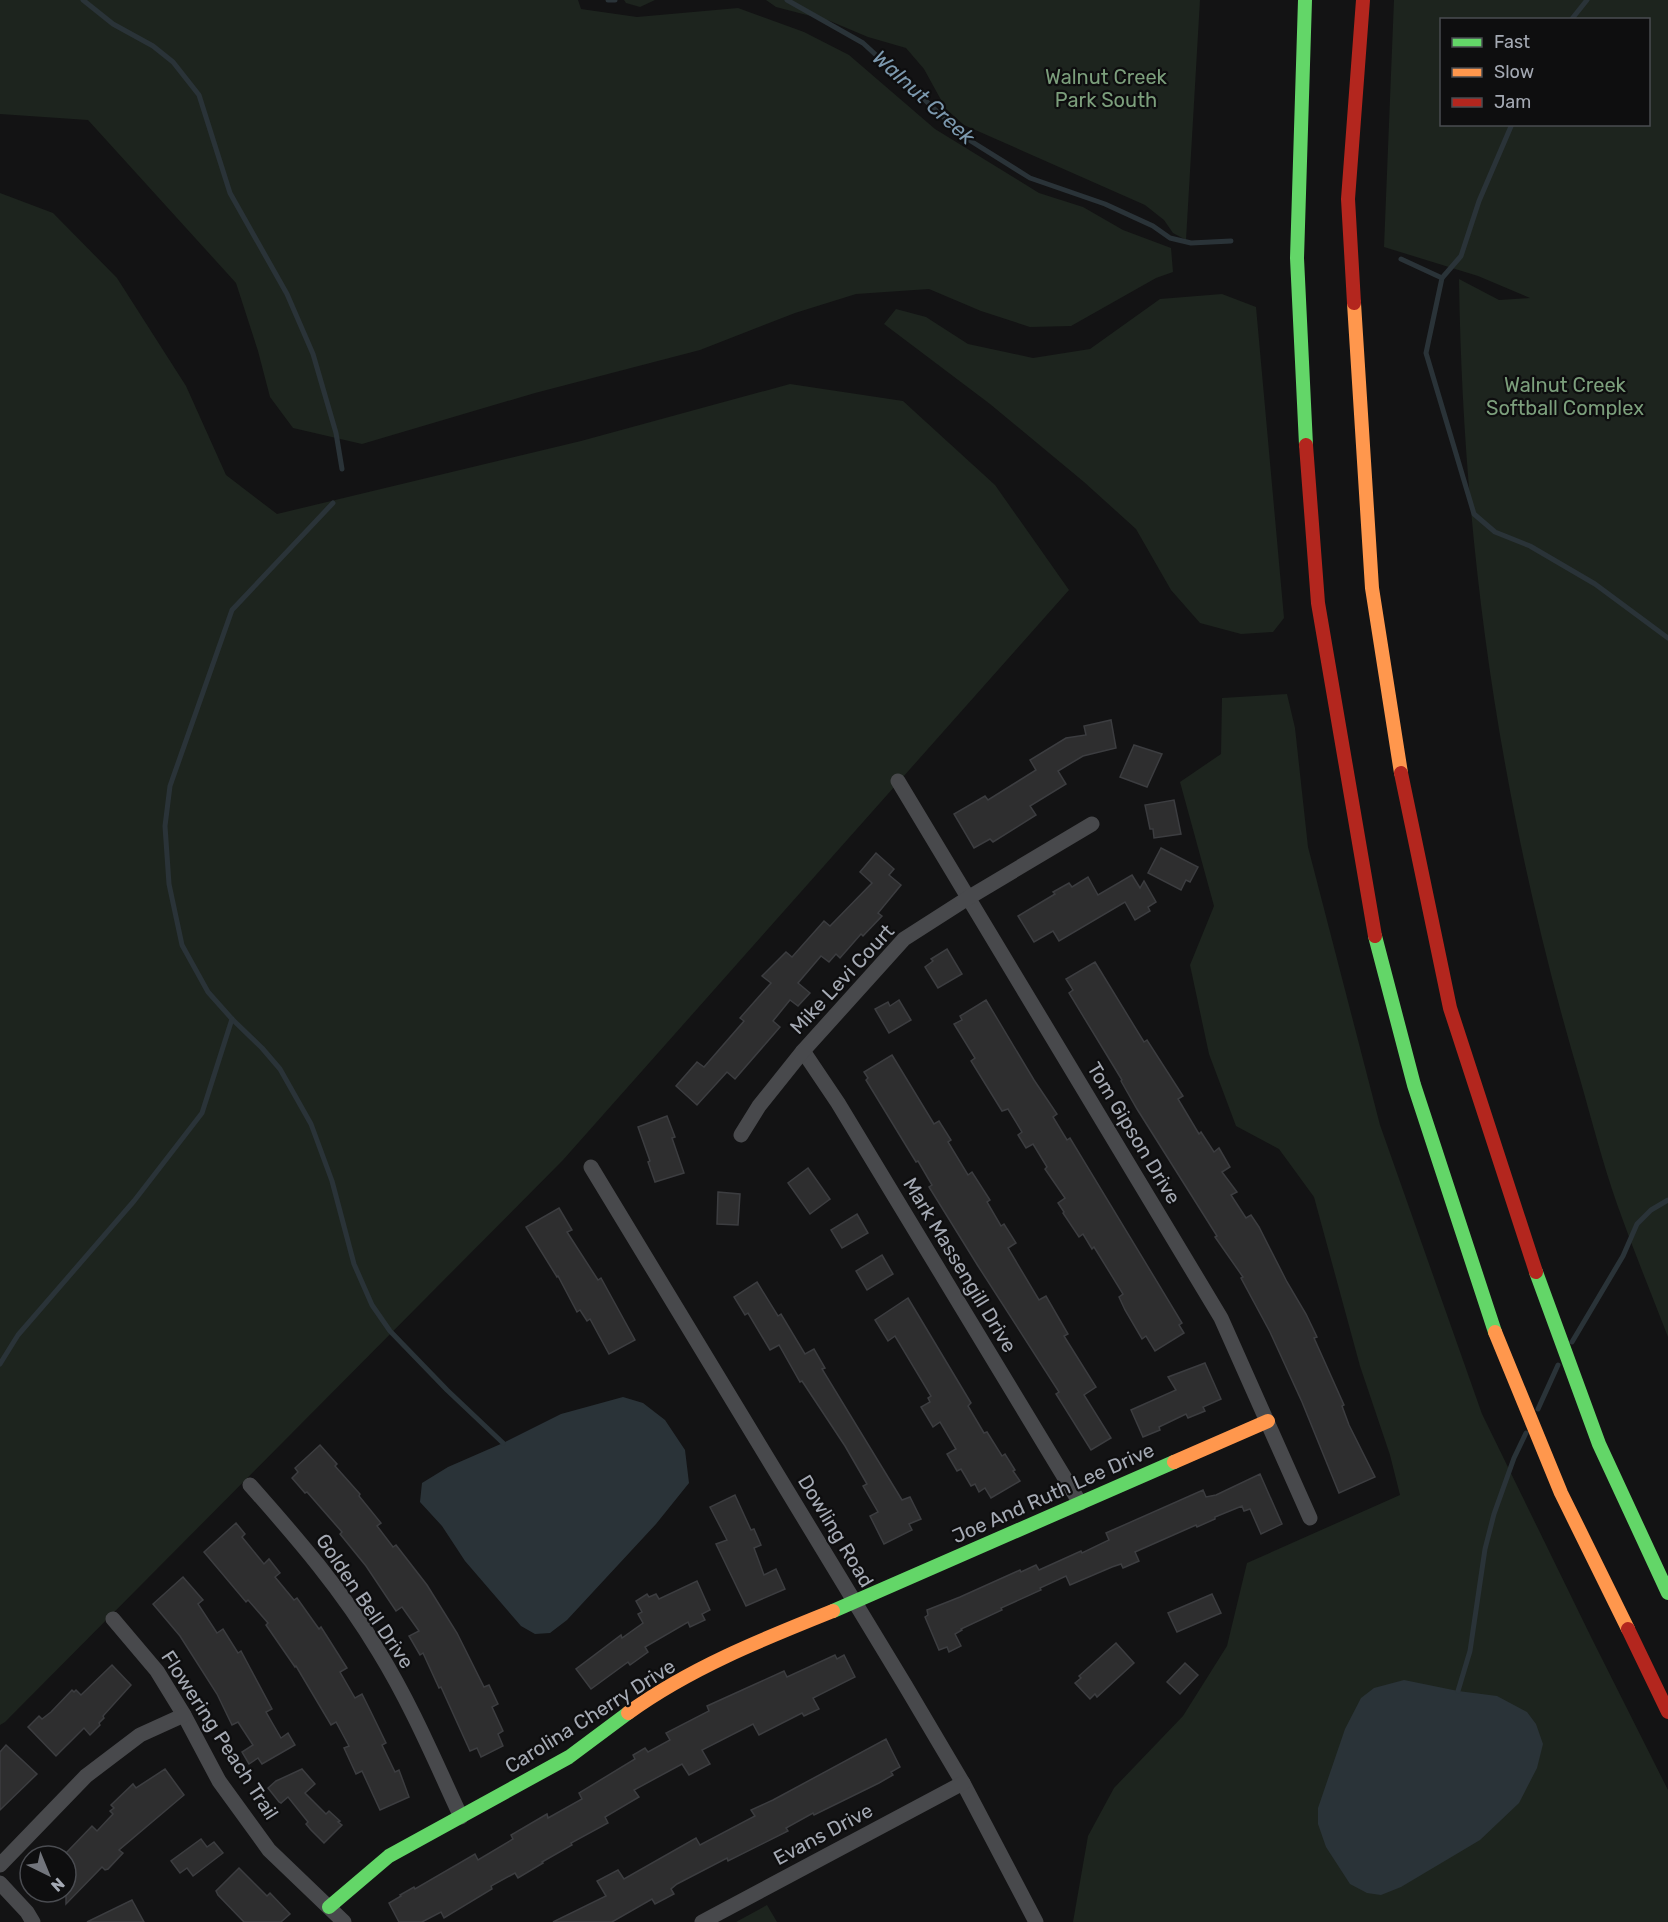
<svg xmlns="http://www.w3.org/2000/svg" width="1668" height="1922" font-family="Rubik,sans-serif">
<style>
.green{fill:#1d241e;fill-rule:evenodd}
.water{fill:#2a3338}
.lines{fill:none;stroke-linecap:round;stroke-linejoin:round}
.stream{stroke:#2a3338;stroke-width:5}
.building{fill:#2e2e2f;stroke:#3c3d40;stroke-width:1.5}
.street{stroke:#48494c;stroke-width:15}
.fast{stroke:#63d668;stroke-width:14}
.slow{stroke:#ff974d;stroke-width:14}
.jam{stroke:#b3261e;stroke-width:14}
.labels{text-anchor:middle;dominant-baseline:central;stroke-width:4.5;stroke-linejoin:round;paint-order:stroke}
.park-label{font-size:20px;fill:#7c9f7c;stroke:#0e0e0f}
.street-label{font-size:20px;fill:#a5aab4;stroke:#0e0e0f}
.water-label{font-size:21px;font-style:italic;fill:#7c99af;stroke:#0e0e0f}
</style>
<rect width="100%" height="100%" fill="#131314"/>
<g class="green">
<polygon points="0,0 578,0 581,9 637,17 738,8 804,32 849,55 935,129 1039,193 1083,207 1123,230 1171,248 1173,272 1156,278 1071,326 1030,327 981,311 929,289 856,294 795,313 700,350 535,393 362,444 293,428 270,397 258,351 236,283 88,120 0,114"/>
<polygon points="624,0 655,0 640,7 626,3"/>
<polygon points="766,0 1200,0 1186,240 1173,233 1164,220 1145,205 964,125 946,109 924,69 906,48 868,37 830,21 776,7"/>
<path d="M1394 0H1668V1337C1651 1293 1633 1249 1617 1204 1603 1164 1592 1121 1580 1079 1502 816 1463 553 1459 279L1499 300 1530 298 1478 276 1384 247ZM1442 20H1648V124H1442Z"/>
<polygon points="0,193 53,213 117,278 186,386 226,475 277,514 581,441 790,384 903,401 995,485 1069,590 563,1160 5,1722 0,1725"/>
<polygon points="1222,294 1256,307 1284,618 1273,632 1241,634 1200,623 1171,590 1136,529 1084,482 990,404 884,324 896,309 926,317 968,344 1033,358 1090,349 1160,299"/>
<polygon points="1287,694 1295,728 1308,847 1380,1125 1482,1414 1592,1639 1668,1790 1668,1922 1073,1922 1088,1836 1114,1788 1183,1716 1227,1646 1247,1563 1400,1495 1390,1455 1360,1366 1314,1197 1279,1149 1236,1126 1209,1054 1190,965 1214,906 1180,782 1221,754 1222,698"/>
<polygon points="767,1905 777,1922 736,1922"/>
</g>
<g class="water">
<polygon points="623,1397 643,1403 665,1420 685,1450 689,1483 656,1524 567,1620 550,1633 535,1634 521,1626 465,1561 442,1526 420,1502 422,1483 448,1467 503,1443 561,1414"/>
<polygon points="1404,1680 1458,1691 1497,1696 1527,1712 1536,1724 1543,1744 1537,1768 1519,1803 1480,1840 1401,1887 1381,1895 1367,1893 1350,1884 1326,1847 1318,1824 1318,1808 1345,1729 1361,1698 1374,1688"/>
</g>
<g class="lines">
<g class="stream">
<polyline points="83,0 113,24 153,46 173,62 199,95 230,193 287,294 313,354 336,433 342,469"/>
<polyline points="608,0 615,0"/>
<polyline points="787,0 863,43 966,138 1030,178 1105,204 1153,226 1170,238 1191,243 1231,241"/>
<polyline points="1571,20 1587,0"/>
<polyline points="1512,124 1479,201 1461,256 1442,278 1426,353 1474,514 1495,532 1530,546 1595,584 1668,638"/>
<polyline points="1401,259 1442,278"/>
<polyline points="333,503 232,610 170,786 165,826 169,884 182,945 208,992 232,1019 262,1048 280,1069 311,1124 332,1181 354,1264 372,1305 390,1331 447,1390 503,1443"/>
<polyline points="1572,1342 1623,1256 1637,1224 1651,1210 1668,1200"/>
<polyline points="0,1364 18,1335 134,1201 202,1113 232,1019"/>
<polyline points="1538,1409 1558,1365"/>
<polyline points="1458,1691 1470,1651 1485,1549 1494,1514 1514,1458 1526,1433"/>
</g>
</g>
<g class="building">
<polygon points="1111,720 1116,748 1083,756 1058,771 1066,784 1030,806 1036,815 993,842 990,839 974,848 954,814 985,796 988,800 1036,770 1030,760 1066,738 1086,735 1084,726"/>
<polygon points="1134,745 1162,754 1147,787 1120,777"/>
<polygon points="1174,800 1181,834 1154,838 1153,829 1150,829 1145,805"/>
<polygon points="1161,848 1198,867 1190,882 1186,880 1181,890 1148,873"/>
<polygon points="876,853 894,869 889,875 901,885 878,913 882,916 863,936 861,934 840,958 836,954 829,962 821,956 798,983 810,993 798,1006 790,1000 773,1021 780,1027 735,1079 727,1072 697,1105 676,1086 697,1062 704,1067 744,1021 740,1018 771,983 762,976 786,952 792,957 824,921 830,926 872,883 860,872"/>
<polygon points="1132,875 1140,888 1144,881 1156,902 1148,907 1150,911 1135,920 1125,902 1059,941 1053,931 1034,942 1018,916 1055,894 1053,892 1069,883 1072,887 1088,877 1098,895"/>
<polygon points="947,949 962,974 938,988 925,967 933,961 931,959"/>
<polygon points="1095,962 1144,1042 1147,1040 1183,1096 1178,1099 1199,1134 1201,1132 1214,1152 1219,1148 1230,1167 1222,1172 1237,1192 1231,1195 1246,1218 1251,1215 1259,1227 1287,1282 1306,1314 1317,1337 1314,1338 1344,1405 1342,1406 1349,1425 1375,1477 1339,1493 1302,1402 1270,1332 1241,1278 1243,1277 1215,1237 1217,1236 1137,1109 1121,1081 1122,1080 1069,993 1073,990 1066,979"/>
<polygon points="899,1000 911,1020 889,1033 875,1009 888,1002 890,1006"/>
<polygon points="986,1000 1034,1080 1057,1114 1053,1117 1067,1140 1070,1138 1182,1323 1179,1325 1184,1333 1155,1351 1146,1336 1142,1339 1125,1310 1119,1297 1123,1294 1094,1247 1092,1249 1083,1234 1079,1237 1063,1213 1064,1212 1058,1203 1065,1198 1045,1169 1047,1167 1033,1144 1026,1148 1018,1135 1022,1132 1008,1109 1002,1111 971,1061 975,1058 954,1024 962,1020 960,1016"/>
<polygon points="892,1055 934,1124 939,1121 951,1140 948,1142 968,1175 972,1172 990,1200 987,1202 1001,1226 1004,1224 1016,1243 1008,1248 1039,1300 1046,1296 1068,1334 1064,1336 1096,1387 1084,1395 1111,1438 1091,1450 1056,1394 1059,1392 978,1266 929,1187 932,1185 918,1161 916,1162 866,1080 868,1078 864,1072"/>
<polygon points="667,1116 675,1137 672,1138 684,1173 655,1182 648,1162 650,1161 638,1127"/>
<polygon points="808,1168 830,1199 810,1214 788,1183"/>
<polygon points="718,1192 740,1194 738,1225 717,1224"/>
<polygon points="559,1208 572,1230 567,1232 598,1280 601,1278 635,1340 609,1354 590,1319 587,1321 580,1310 577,1312 558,1276 557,1277 526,1227"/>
<polygon points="857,1214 868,1233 842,1248 831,1230"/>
<polygon points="882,1255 893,1274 867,1290 856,1271"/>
<polygon points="757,1282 778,1316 781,1314 805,1354 814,1349 825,1368 822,1369 902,1500 910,1497 921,1519 909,1524 912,1530 884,1544 870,1516 878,1512 863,1486 867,1484 845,1446 802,1381 800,1382 779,1345 770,1350 748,1313 745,1315 734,1297"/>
<polygon points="908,1298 971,1403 968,1406 984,1433 987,1432 1002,1456 1005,1454 1015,1470 1013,1471 1020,1481 991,1498 985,1488 979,1492 975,1484 971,1486 961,1469 957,1471 947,1454 956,1449 940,1422 933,1427 921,1407 930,1402 928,1398 931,1396 895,1336 888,1341 875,1320"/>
<polygon points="1205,1363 1221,1399 1203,1407 1205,1411 1188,1418 1186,1414 1159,1427 1160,1430 1143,1437 1131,1410 1176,1390 1168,1377"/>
<polygon points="320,1445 337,1464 335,1466 360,1494 359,1496 381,1523 377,1526 393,1547 396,1545 427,1585 457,1633 484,1687 489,1685 498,1704 492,1707 503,1731 498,1734 503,1746 481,1757 477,1748 470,1751 441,1687 439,1688 423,1653 420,1655 409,1636 419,1631 402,1607 396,1611 366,1566 340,1534 342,1532 307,1492 305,1493 292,1478 298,1472 295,1468"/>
<polygon points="1260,1474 1282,1524 1261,1534 1250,1509 1244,1511 1242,1506 1215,1517 1215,1519 1197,1527 1196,1525 1135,1552 1139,1561 1123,1568 1121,1564 1112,1567 1070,1585 1066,1576 1040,1588 1041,1590 1001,1608 1002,1610 961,1629 962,1630 955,1634 961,1646 949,1652 947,1647 939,1650 925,1617 928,1615 927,1610 960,1597 1020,1570 1021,1572 1036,1565 1039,1570 1081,1551 1082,1553 1109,1540 1106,1533 1203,1490 1206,1497 1216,1495"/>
<polygon points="735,1495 751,1530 754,1529 761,1545 754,1548 764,1575 776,1569 785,1589 746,1606 716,1544 727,1540 710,1507"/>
<polygon points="236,1523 245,1534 242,1537 264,1564 269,1559 280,1573 275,1577 294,1600 297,1598 319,1629 321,1627 328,1638 347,1668 340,1672 355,1698 362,1694 370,1710 386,1743 382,1745 395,1772 399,1770 409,1797 380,1810 362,1771 356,1774 344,1748 349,1746 336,1722 331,1725 296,1666 295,1667 266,1625 268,1623 248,1600 246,1602 204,1552"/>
<polygon points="183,1577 203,1600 198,1604 217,1633 223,1629 238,1653 241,1651 272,1709 266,1712 281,1738 288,1733 295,1745 262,1764 258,1758 249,1764 242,1752 253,1745 238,1722 232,1725 217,1694 180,1636 153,1604"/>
<polygon points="697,1581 710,1610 702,1614 705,1620 690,1627 688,1622 645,1647 648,1652 630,1665 628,1662 591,1689 576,1669 621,1635 622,1638 643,1623 638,1614 642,1612 636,1601 647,1594 649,1597 656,1594 659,1599"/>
<polygon points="1212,1594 1221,1613 1177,1632 1168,1613"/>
<polygon points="1116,1643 1134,1663 1097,1697 1095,1694 1090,1699 1075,1683 1081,1678 1079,1676"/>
<polygon points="835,1655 837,1659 844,1655 855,1677 813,1698 819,1709 804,1716 802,1713 759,1735 753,1724 702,1750 710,1764 689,1775 682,1764 634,1790 639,1797 605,1817 608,1823 571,1843 572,1845 542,1862 543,1863 518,1878 515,1873 491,1886 492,1889 444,1918 441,1912 422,1922 399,1922 389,1903 401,1896 400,1895 414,1887 415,1889 475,1854 478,1860 513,1839 511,1835 547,1814 548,1818 582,1799 579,1793 635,1759 633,1755 645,1748 648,1752 670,1740 666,1733 709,1711 707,1706 784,1671 787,1677"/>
<polygon points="1185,1663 1198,1675 1180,1694 1167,1682"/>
<polygon points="112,1665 131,1685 103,1716 104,1718 99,1723 100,1725 90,1735 84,1728 56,1756 28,1727 39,1716 42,1719 51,1712 72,1690 74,1692 76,1690 81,1695"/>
<polygon points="886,1739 900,1767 891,1772 893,1775 879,1783 814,1815 813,1813 786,1828 788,1831 728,1861 727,1858 677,1884 671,1889 674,1894 655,1904 652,1899 612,1922 553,1922 606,1896 597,1881 618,1870 624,1879 696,1838 700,1845 755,1816 751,1810 773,1800"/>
<polygon points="6,1745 37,1774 0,1810 0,1752"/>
<polygon points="165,1769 184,1795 119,1850 123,1853 108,1869 105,1870 102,1867 66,1904 66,1853 92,1826 97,1831 113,1814 110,1811 114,1808 111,1805 133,1784 136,1788"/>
<polygon points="302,1769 315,1784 305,1793 326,1814 329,1811 340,1821 338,1822 342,1825 324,1843 311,1830 306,1824 308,1822 288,1797 281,1803 279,1802 268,1788 276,1781"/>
<polygon points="201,1839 207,1847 214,1842 223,1853 193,1876 187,1868 180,1873 171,1861"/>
<polygon points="239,1868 267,1896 270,1893 290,1914 281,1922 244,1922 218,1895 216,1891"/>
<polygon points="132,1900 144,1922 87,1922"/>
</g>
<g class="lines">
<g class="street">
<polyline points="898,781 1221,1318 1310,1518"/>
<polyline points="803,1051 838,1103 1080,1503"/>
<polyline points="741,1135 759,1106 803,1051 904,939 968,898 1092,824"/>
<polyline points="591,1167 905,1685 963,1783 1036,1922"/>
<path d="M250 1485C297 1538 343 1591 379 1652 411 1704 435 1761 461 1817"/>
<polyline points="113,1619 157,1671 184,1715 219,1781 269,1850 344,1922"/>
<polyline points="0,1865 86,1776 140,1735 184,1715"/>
<polyline points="0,1883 27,1912 33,1922"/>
<polyline points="702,1922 963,1783"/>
</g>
<g class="fast">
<polyline points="1305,0 1297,258 1306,445"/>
<polyline points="1375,936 1414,1085 1495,1332"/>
<polyline points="1536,1272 1599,1444 1668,1593"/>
<polyline points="833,1611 1174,1462"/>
<polyline points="329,1907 389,1856 569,1757 628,1713"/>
</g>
<g class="slow">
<polyline points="1354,303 1372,588 1401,773"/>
<polyline points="1495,1332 1561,1493 1628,1629"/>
<polyline points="1174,1462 1268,1421"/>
<path d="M628 1713C690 1668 763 1639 833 1611"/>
</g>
<g class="jam">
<polyline points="1354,303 1348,199 1363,0"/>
<polyline points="1306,445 1318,603 1375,936"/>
<polyline points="1401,773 1450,1008 1536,1272"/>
<polyline points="1628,1629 1668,1712"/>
</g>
</g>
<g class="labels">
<g class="park-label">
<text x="1106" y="77">Walnut Creek<tspan x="1106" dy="23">Park South</tspan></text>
<text x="1565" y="385">Walnut Creek<tspan x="1565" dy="23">Softball Complex</tspan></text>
</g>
<g class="street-label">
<text transform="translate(842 979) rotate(-47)">Mike Levi Court</text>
<text transform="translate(1134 1133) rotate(59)">Tom Gipson Drive</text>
<text transform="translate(960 1265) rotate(59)">Mark Massengill Drive</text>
<text transform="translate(1053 1493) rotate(-24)">Joe And Ruth Lee Drive</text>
<text transform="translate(836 1531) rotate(59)">Dowling Road</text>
<text transform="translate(365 1601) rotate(56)">Golden Bell Drive</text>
<text transform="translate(590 1716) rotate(-32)">Carolina Cherry Drive</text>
<text transform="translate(220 1735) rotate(57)">Flowering Peach Trail</text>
<text transform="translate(823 1834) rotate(-28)">Evans Drive</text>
</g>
<g class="water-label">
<text transform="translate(924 97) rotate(42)">Walnut Creek</text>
</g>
</g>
<rect x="1440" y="18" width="210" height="108" fill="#0e0e0f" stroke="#4a4c51" stroke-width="1.5"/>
<rect x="1452" y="38" width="30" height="9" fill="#63d668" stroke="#4a4c51" stroke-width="1.5"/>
<text x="1494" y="48" font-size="18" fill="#a5aab4">Fast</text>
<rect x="1452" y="68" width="30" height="9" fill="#ff974d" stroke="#4a4c51" stroke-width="1.5"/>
<text x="1494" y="78" font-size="18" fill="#a5aab4">Slow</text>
<rect x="1452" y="98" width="30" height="9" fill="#b3261e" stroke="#4a4c51" stroke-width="1.5"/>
<text x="1494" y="108" font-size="18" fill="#a5aab4">Jam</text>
<g transform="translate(48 1874) rotate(137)"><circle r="28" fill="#0e0e0f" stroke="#4a4c51" stroke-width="1.5"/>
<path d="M0-4.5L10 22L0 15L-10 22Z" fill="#72757c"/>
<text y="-9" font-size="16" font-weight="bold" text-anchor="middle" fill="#a5aab4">N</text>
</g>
</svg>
